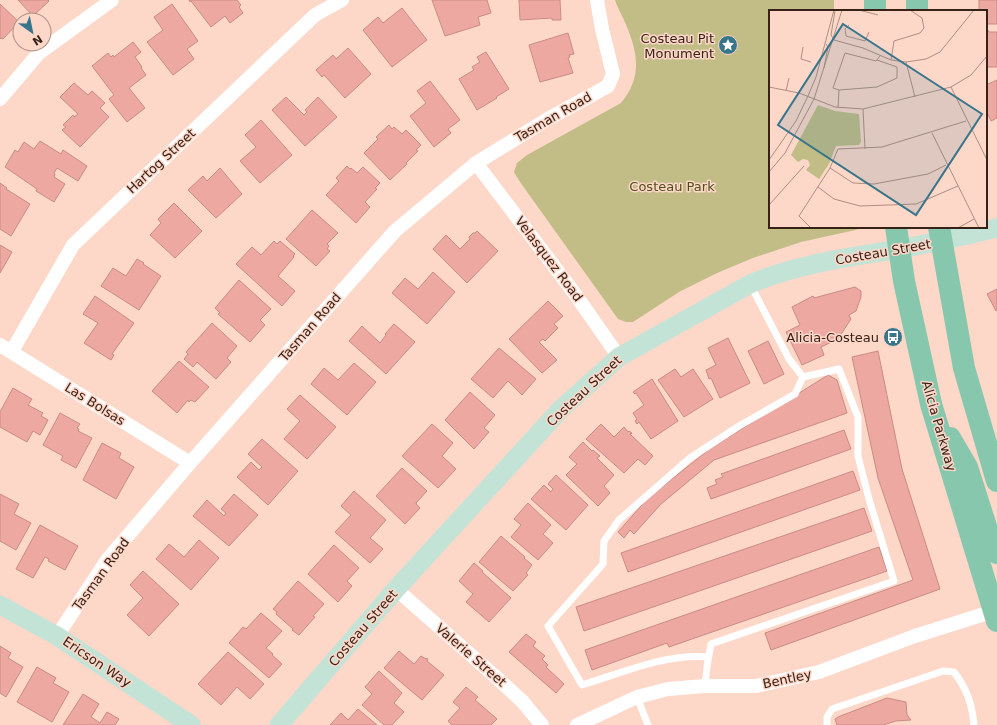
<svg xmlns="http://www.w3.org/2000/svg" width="997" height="725" font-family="'DejaVu Sans',sans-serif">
<rect width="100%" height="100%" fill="#fdd7c8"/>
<path fill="#c2bd87" d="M615,0H834V11H770V227H859V229L851,231L801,242L753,258L717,273L679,292L633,322H626L618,319L520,182L514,172L517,163L527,155L621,103C644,75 637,50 624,20C621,13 617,7 615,0Z"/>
<path fill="#eea8a2" stroke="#ca8b87" d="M18,0H48L49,1L33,16Z
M189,0H237L241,5L239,7L243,13L230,23L225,16L211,27L191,1L190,2Z
M432,0H487L491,13L478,17L480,25L445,36Z
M519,0H560L561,20H552V18L520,20Z
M979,0H997V24H986V11H979Z
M0,4L19,22L3,39L1,38L0,39Z
M172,4L198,41L187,49L194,59L173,75L147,42L163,30L154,17Z
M402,8L427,40L392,67L363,30L378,17L383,23Z
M986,30H988L989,32H997V67H986Z
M568,33L574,54L569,55L570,57L568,58L573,73L540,82L529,45Z
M133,42L141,52L135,57L142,67L141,68L146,75L129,88L145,108L127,122L109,99L114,95L92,66L108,53L111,57L113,55L114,57Z
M348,48L371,74L345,98L324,75L322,77L316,70L333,55L336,59Z
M486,52L509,89L496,97L497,98L477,110L459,79L474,70L472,67L480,62L477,57Z
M997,80V118L991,121L986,110V85Z
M430,81L460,120L448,129L451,133L434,147L410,116L426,103L417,91Z
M74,83L88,95L92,91L105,103L100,108L109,117L80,147L62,130L66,127L63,125L73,115L74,117L78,114L60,97Z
M286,97L304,115L307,112L305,110L318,97L337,117L305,146L272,110Z
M261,120L292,155L260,183L240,161L256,147L245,135Z
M389,125L392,129L394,127L402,134L406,130L421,145L416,150L418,151L406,163L407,164L390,180L364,153L378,139L376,137Z
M40,141L61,154L63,150L87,166L78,181L57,168L54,173L55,174L54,177L65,184L54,202L36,191L37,189L5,167L15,150L18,152L24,142L34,149Z
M347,166L350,169L351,168L357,173L363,167L380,183L375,188L377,189L365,202L370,207L356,223L326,195L339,181L336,178Z
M220,168L242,194L216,218L188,190L203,176L207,181Z
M0,183L7,188L6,189L30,204L11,236L0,229Z
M174,203L202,231L175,258L150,235L161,223L158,219Z
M312,210L338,233L327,244L329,246L327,249L330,251L316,266L286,239Z
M477,231L498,251L467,283L433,249L446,235L460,249L470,239L469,237L473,233H475Z
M274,241L277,244L280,241L295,254L293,256L294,257L278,276L295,291L282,306L236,264L252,247L261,255Z
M0,245L12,252L0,273Z
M137,259L144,263L143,264L161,276L139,310L101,286L113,268L126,276Z
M433,272L455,292L427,324L392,293L405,278L418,289Z
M239,280L271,309L260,320L265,325L250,342L218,314L220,313L215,308Z
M855,287L861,291V297L856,311L849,315L851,319L838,339L821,347L824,355L802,365L786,332L800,325L792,307L813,296L814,298Z
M997,289V310L996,311L987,294Z
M95,296L134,323L112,354L114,355L111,360L84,343L98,323L83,314Z
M548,301L563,316L554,324L558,328L545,341L543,339L539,342L557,360L542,373L509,339Z
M212,323L237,346L227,358L231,362L216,379L197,362L193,367L184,359L188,354L186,352Z
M394,324L415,342L386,374L349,341L362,326L380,343L386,335L385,334Z
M728,338L750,383L720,398L711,378L709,379L706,370L716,365L708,348Z
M768,341L784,374L764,384L748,351Z
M499,348L536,379L522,395L508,381L493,398L471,379Z
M878,351L902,469L940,589L771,650L765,633L913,580L878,478L852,357Z
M179,361L209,387L195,402L191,400L189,402L188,400L177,413L152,391Z
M354,363L376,382L347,415L311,384L324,368L338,380Z
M675,369L681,377L693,369L713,399L684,417L658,380Z
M828,375L837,380L847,413L714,460L661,504L634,534L630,530L624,538L618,532L648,498L711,448Z
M652,379L678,421L651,439L639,422L637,424L635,421L637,419L633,413L644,405L636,393L635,394L633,392Z
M13,388L32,399L28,405L43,413L41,416L48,420L40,435L33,431L27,442L0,427V412Z
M470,392L495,415L484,428L489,432L474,449L445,420Z
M300,395L336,427L307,459L284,439L300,421L287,409Z
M60,413L80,424L77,428L79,429L78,431L92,438L76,468L61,460L63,456L43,445Z
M432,424L453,443L442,456L456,469L438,488L402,456Z
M601,424L614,437L624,427L628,432L629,431L632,433L630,434L653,456L645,465L638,459L624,473L586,439Z
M844,430L851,449L711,499L707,488L717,484L715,480L723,477L721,474Z
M262,439L298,471L268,505L237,477L251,462L259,470L262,467L248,454Z
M583,442L592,451L593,450L600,456L597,458L614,475L604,486L610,493L598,506L566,475L577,464L569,457Z
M102,443L121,453L119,458L134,467L116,499L83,480Z
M402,468L427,491L416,503L417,505L420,508L405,524L376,496Z
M853,471L860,490L628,572L621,553Z
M556,475L588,505L566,530L531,499L544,485L551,492L553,489L548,484Z
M354,491L386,520L370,538L383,549L370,563L335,532L351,515L341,506Z
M0,494L19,504L14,514L31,523L16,550L0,541Z
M234,494L258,515L229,546L193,516L207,500L224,516L226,513L221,509Z
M528,503L551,525L543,534L553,543L538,560L511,537L521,525L514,519Z
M864,508L872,531L584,631L576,607Z
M40,525L78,546L65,570L48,561L49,559L45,557L33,578L16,569Z
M501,536L525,557L524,558L532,565L526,573L528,575L513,591L479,562Z
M199,540L219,558L191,590L156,559L169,544L184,557Z
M334,545L359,568L347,581L352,586L338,602L308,574Z
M879,547L887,571L669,647L667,643L592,670L585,650Z
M474,563L483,571L482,572L511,598L489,622L466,602L473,594L459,581Z
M143,571L179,604L149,636L127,615L143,598L130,585Z
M298,581L324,604L313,616L315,617L299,635L292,630L293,629L276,614L277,612L273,609Z
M261,613L282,631L266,648L273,654L272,655L282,664L269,678L229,643L243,627L246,629Z
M526,634L536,642L533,646L545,656L542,659L548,665L546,667L564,684L556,693L509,652Z
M0,646L11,653L8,658L23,667L6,697L0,693Z
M399,651L414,664L421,656L426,659L427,658L428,660L427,661L444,675L422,700L384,668Z
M228,652L264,684L250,699L237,687L221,705L198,684Z
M37,667L56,678L53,683L69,692L52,722L17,702Z
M379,671L402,693L394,703L404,712L392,725H384L362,705L372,694L365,687Z
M466,687L478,697L475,700L497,719L491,725H452L448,721L460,708L453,702Z
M83,694L99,704L91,717L100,723L107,712L119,719L115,725H63Z
M887,698L906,702L907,715L911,720L896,721L883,725H837L835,719L838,717Z
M358,709L377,725H330L341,713L348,720Z"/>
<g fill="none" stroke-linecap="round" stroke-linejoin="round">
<path stroke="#fff" stroke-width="7" d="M750,284L789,359L803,377
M705,686C706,672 708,658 711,644L894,581L869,499L858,456V417L839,369L803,377L795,394L739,426L690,458L619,520L604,541L603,564L548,626L582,685C622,673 666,653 708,657
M637,697L648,725
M827,725V717L832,709L943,671L954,672C967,689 972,704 974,725"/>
<path stroke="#fff" stroke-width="14" d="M0,99L39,53L112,0
M476,163L575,294L619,357
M0,345L190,463
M12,351L73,245L315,15L342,0
M396,589L497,678L522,701L542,725
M57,636L107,560L190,463L395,231L476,163L548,119L608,86L613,74L602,29L597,0
M577,725L637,697L668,689L705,686H756L819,672L915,636L994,611"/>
<path stroke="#c3e3d6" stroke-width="19" d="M0,605L57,636L191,725
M279,725L396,589L561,409L619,357L750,284C797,264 849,257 899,249C932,243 964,236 997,228"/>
<path stroke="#86c7ae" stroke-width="22" d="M875,0V11
M917,0V11
M896,227L904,281L931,404L997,621
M939,227L964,368L997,481
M950,438L967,467L991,542L997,553"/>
</g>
<defs>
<symbol id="sight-disc" viewBox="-11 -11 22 22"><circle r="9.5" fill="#38758b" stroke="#fdd7c8"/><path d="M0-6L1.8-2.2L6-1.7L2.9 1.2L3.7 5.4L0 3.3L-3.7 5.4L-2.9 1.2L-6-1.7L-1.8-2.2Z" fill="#fff"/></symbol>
<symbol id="bus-disc" viewBox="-11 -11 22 22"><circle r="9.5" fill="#38758b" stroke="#fdd7c8"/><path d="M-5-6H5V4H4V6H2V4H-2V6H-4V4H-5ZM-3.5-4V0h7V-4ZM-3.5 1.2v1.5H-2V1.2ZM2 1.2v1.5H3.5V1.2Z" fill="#fff"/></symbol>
</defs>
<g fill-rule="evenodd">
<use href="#sight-disc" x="717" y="34" width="22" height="22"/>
<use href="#bus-disc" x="882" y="326" width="22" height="22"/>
</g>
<g text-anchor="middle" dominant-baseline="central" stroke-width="3" stroke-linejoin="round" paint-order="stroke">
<g font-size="13" fill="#382218" stroke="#fdd7c8" text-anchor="end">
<text x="714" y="38">Costeau Pit<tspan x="714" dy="15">Monument</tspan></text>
<text x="879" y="337">Alicia-Costeau</text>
</g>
<g font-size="13" fill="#382218" stroke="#fdd7c8">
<text transform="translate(553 117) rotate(-30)">Tasman Road</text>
<text transform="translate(161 161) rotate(-43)">Hartog Street</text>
<text transform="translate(883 252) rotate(-10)">Costeau Street</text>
<text transform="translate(549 259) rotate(53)">Velasquez Road</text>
<text transform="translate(310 327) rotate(-49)">Tasman Road</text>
<text transform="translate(584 391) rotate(-43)">Costeau Street</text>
<text transform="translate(95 404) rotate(32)">Las Bolsas</text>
<text transform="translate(939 426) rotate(74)">Alicia Parkway</text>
<text transform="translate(101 574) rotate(-54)">Tasman Road</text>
<text transform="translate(363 628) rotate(-49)">Costeau Street</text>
<text transform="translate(471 655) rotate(41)">Valerie Street</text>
<text transform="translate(97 662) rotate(34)">Ericson Way</text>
<text transform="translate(787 679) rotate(-12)">Bentley</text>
</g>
<g font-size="13" fill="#524d1c" stroke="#fdd7c8">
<text x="672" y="186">Costeau Park</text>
</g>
</g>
<g transform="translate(769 10)">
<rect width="218" height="218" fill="#fdd7c8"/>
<path d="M49,95L66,101L90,104L92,132L90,135L67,136L60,154L50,169L37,160L41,155L39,150L34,149L29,152L22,145Z" fill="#c2bd87"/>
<path fill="none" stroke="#ae8f82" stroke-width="1" d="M90,0L109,5M80,15L76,19L77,26L96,31L100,22M65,30L94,38L122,50L137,52L157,49L171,42L205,0M65,30L62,25L66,1M34,37L32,49L42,52M108,50L128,57V68L108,77L70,80L64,78L76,43L107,51L111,46M122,50L125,31L151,23L155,18L153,8L141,0M137,52L146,87M55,58L59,37L57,34M0,77L30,83L66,97L94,99L182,77L202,65L218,46M182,77L218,150M17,81L20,68M69,98L70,80M94,99L96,139M163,123L210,218M0,150L27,111L39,86L47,67L65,0M61,158L84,173L105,174L159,164L177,155M0,162L16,143L45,89L73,0M49,177L65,189L91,196L147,194L189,176M0,195L35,156M42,218L30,206L61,158L69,139L113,137L197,111M189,218L205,209"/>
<path fill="#38758b" fill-opacity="0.15" stroke="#38758b" stroke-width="2" d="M74,14L213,104L147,205L9,115Z"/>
<rect width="218" height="218" fill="none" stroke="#382218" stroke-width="2"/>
</g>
<g transform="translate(32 32) rotate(147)"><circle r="19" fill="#fdd7c8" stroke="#ae8f82"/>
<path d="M0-3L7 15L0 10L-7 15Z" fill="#38758b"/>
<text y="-6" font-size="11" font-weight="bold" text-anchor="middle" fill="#382218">N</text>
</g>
</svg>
